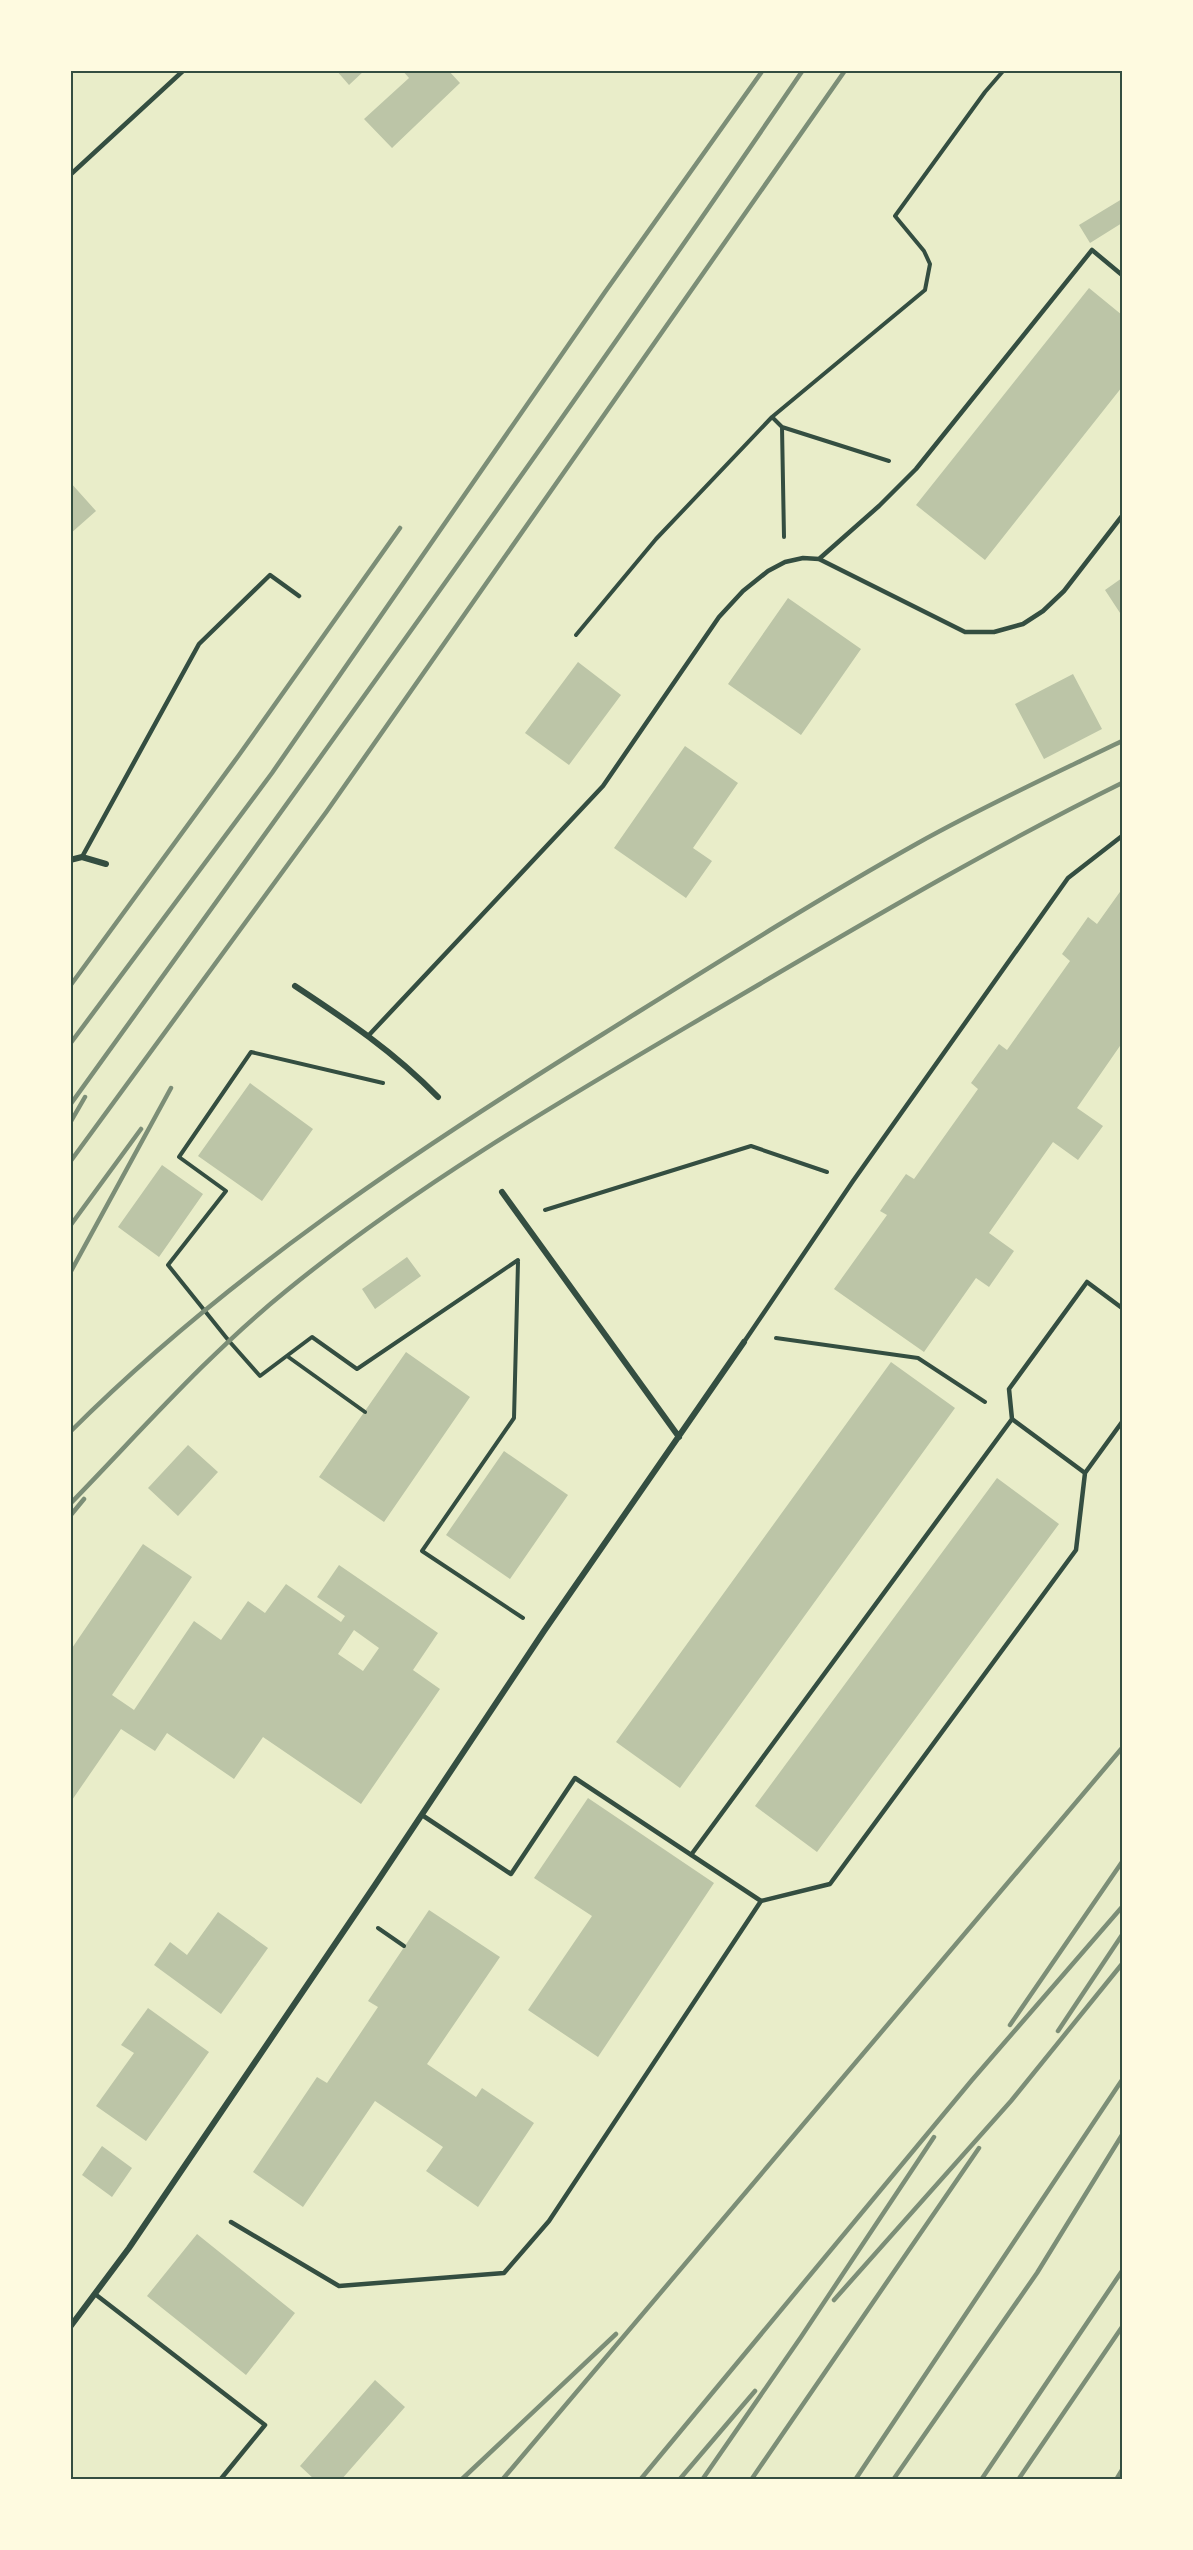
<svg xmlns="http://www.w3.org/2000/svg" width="1193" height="2550" font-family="Helvetica,sans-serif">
<rect width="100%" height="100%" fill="#e9edc9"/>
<path fill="#bcc5a7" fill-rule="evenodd" d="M336,70H365L349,85Z
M402,70H448L460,83L392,148L364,119L409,78Z
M1122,199V223L1090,243L1079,225Z
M1089,288L1122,315V387L985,560L916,505Z
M70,482L96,511L70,534Z
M1122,578V616L1105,590Z
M788,598L861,649L801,735L728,684Z
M578,662L621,695L569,765L525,733Z
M1073,674L1102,729L1044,759L1015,704Z
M685,746L738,783L693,848L712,861L686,898L614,848Z
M1122,889V1043L1077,1108L1103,1126L1078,1160L1053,1142L989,1233L1014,1251L989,1287L976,1278L924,1352L834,1289L887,1215L880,1211L906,1174L914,1179L978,1089L971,1083L999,1044L1007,1050L1070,961L1062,954L1088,917L1097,924Z
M250,1083L313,1129L262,1201L198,1156Z
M162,1165L203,1194L159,1257L118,1227Z
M407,1257L421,1276L375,1309L362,1289Z
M406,1352L470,1397L384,1522L319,1477Z
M891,1362L955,1408L680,1788L616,1742Z
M188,1445L218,1472L178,1516L148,1488Z
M504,1451L568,1495L510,1579L446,1535Z
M997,1478L1059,1524L817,1852L755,1806Z
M143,1544L192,1577L112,1695L134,1710L194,1621L221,1640L248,1601L265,1613L286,1584L341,1622L345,1616L317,1597L339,1565L438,1633L413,1670L440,1689L361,1804L263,1737L234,1779L167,1733L155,1751L121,1729L70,1803V1651ZM354,1630L379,1648L363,1671L338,1654Z
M588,1798L714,1883L598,2057L528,2010L592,1916L534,1878Z
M429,1910L500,1957L427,2064L476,2097L482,2088L534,2123L478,2207L426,2171L443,2147L375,2101L303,2207L253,2172L317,2077L327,2083L378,2007L368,2001Z
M218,1912L268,1948L221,2014L154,1965L170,1942L187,1955Z
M148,2008L209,2052L146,2141L96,2106L134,2053L121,2045Z
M102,2146L132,2168L112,2197L82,2175Z
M197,2234L295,2313L246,2375L147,2296Z
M375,2380L405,2407L341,2480H315L300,2466Z"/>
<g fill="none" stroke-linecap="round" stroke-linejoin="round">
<path stroke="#344e41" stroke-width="4" d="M772,417L782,427L784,537
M782,427L889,461
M576,635L656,539L772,417L925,290L930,264L924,251L895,216L985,92L1004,70
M383,1083L251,1052L179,1157L226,1191L168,1265L229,1341L260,1376L312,1337L357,1369L518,1260
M545,1210L751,1146L827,1172
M518,1262L514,1418L422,1551L523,1618
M776,1338L918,1358L985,1402
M287,1356L365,1412
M378,1928L404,1946"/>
<path stroke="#344e41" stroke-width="4.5" d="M70,175L184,70
M819,559L879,506L916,469L1092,250L1122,275
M82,857L199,644L270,575L299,596
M369,1035L603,786L719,617L743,591L768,571L785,562L803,558L819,559L965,632H994L1023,624L1043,611L1064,591L1122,516
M744,1342L853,1181L1068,878L1122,836
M1012,1419L1009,1389L1087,1282L1122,1308
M1085,1473L1122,1422
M691,1855L1012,1419L1085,1473L1076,1550L830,1884L761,1901
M231,2222L339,2286L504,2273L549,2221L761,1901L575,1778L511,1874L422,1815
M95,2294L265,2425L220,2480"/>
<path stroke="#344e41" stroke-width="6" d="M70,860L82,857L106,864
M295,986C348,1021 393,1051 438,1097
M502,1192L679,1437
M70,2327L129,2248L375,1885L544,1631L744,1342"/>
<path stroke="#7c8e77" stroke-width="4.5" d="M70,986L239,755L400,528
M70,1044L272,773L605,292L763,70
M70,1105C317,762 565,420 803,70
M70,1123L85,1097
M70,1162L327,811L844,72
M70,1226L141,1129
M70,1273L171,1088
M70,1432C227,1275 415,1151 603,1034C707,969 811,903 918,843C984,806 1054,774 1122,741
M70,1504C141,1431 207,1355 286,1291C417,1184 566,1098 712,1012C847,933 982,852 1122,783
M70,1516L84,1499
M1010,2025L1122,1862
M1058,2031L1122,1935
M834,2300L1011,2101L1122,1964
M461,2480L616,2334
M502,2480L1122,1748
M640,2480L972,2080L1122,1907
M679,2480L755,2391
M702,2480L801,2337L934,2137
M751,2480L979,2148
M855,2480L1122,2080
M893,2480L1037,2273L1122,2135
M981,2480L1122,2271
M1018,2480L1122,2327
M1116,2480L1122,2470"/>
</g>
<rect width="1193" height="2550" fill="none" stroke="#fefae0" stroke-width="144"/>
<rect x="72" y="72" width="1049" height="2406" fill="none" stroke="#344e41" stroke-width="2"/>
</svg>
